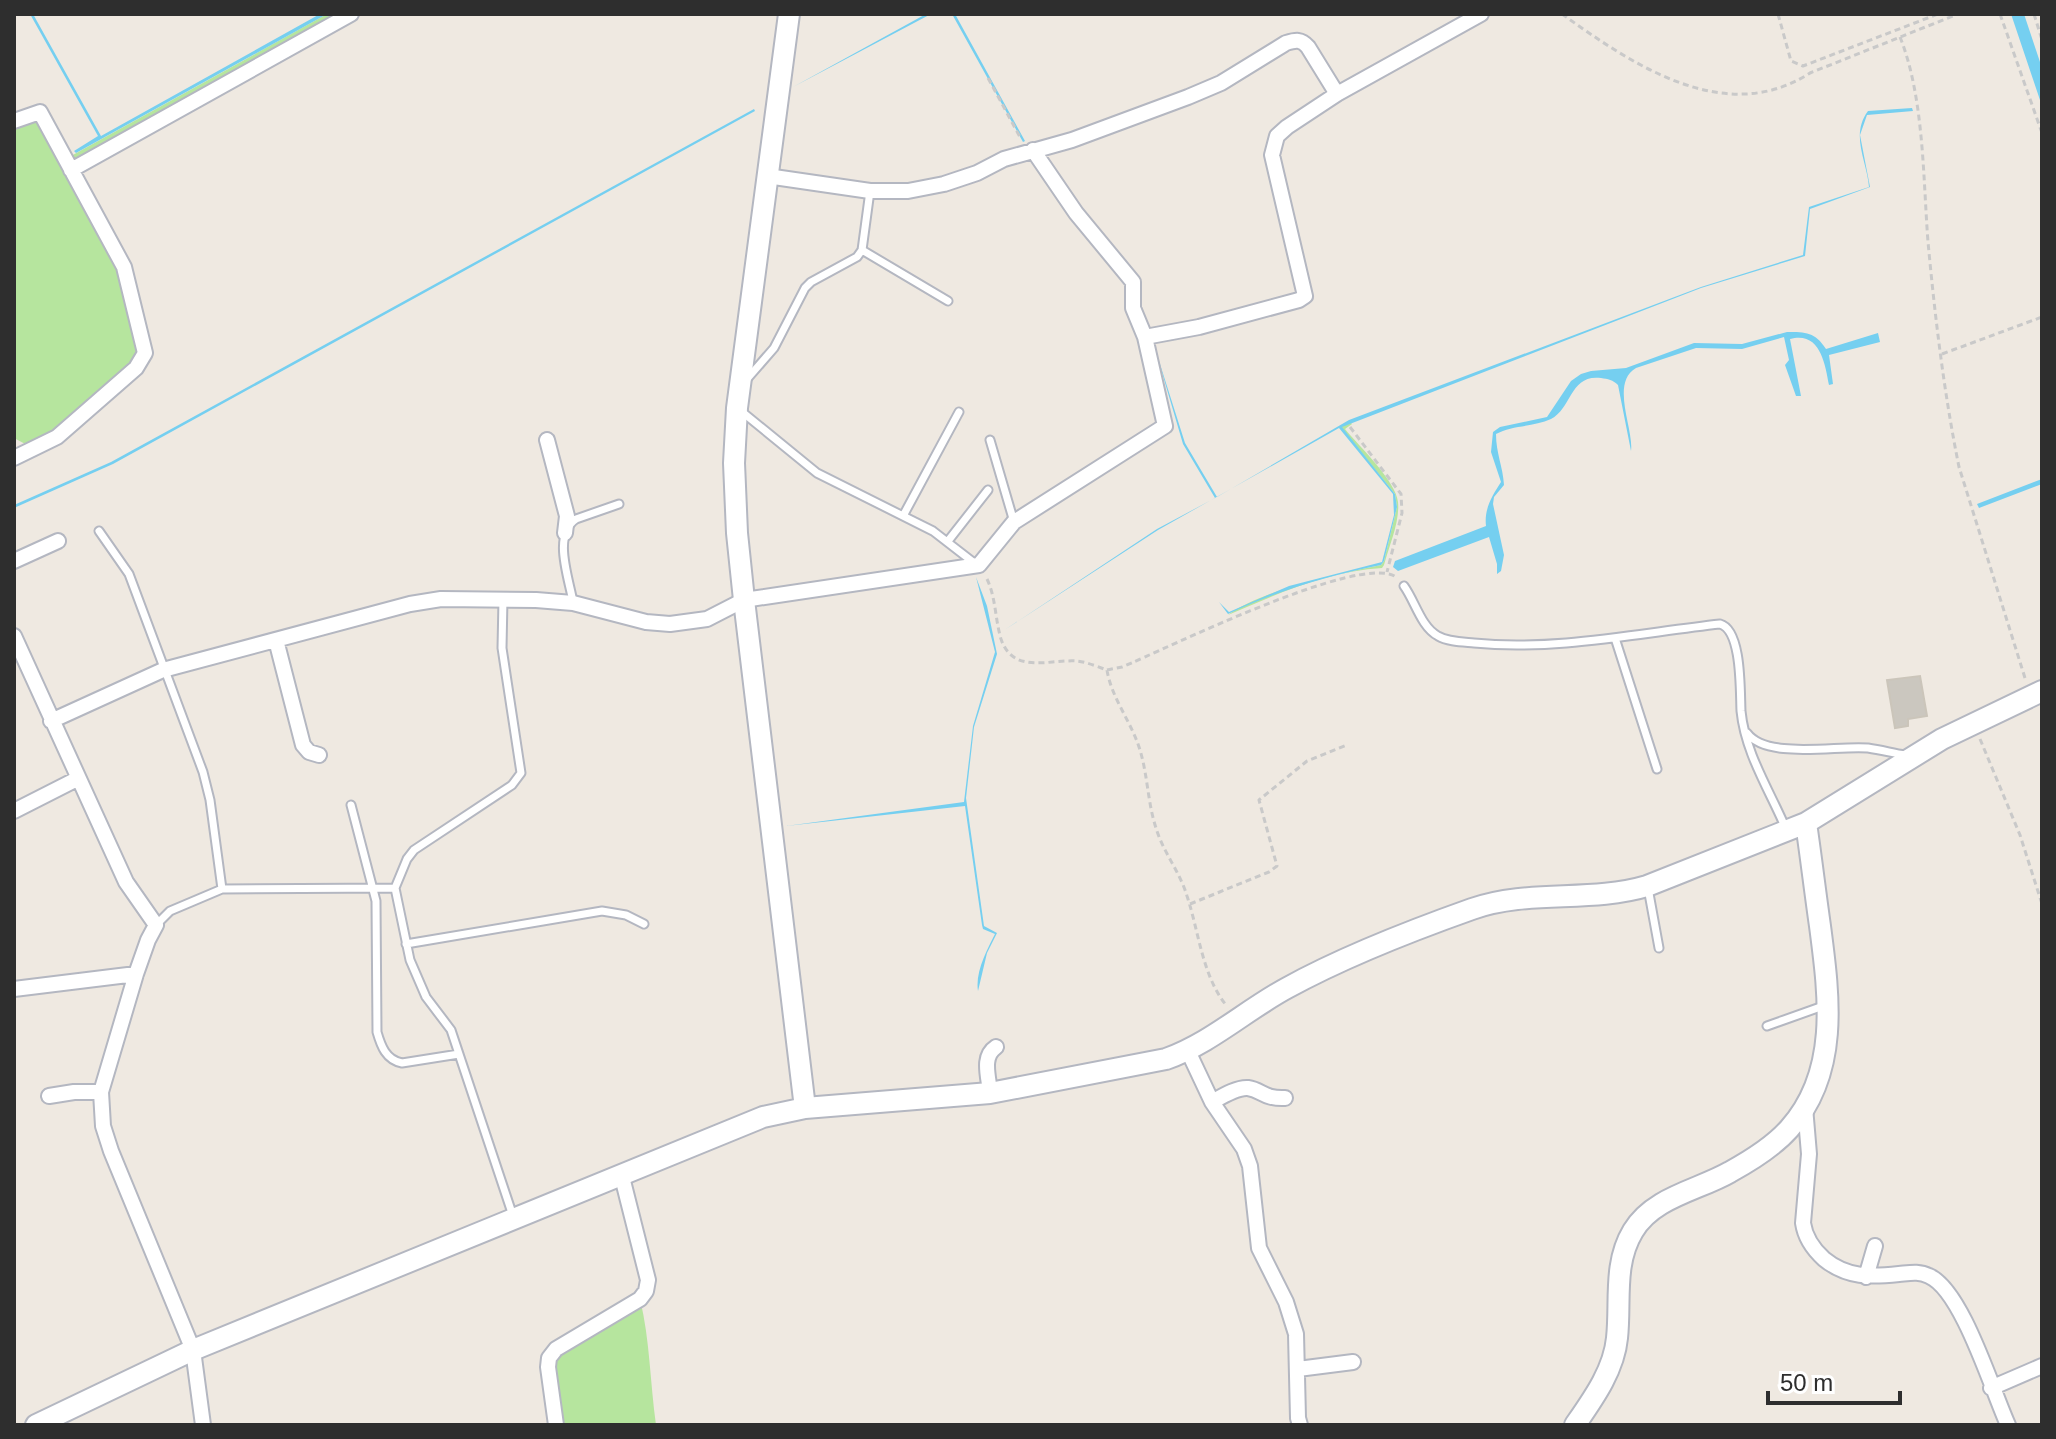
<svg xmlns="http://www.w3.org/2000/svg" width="2056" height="1439" font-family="Helvetica,sans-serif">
<rect width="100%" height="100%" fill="#efe9e1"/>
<path fill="#b6e59e" d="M327,14H341L73,160L71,156Z
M37,117L117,264L139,345L137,357L58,430L27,445L14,438V126Z
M1350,422L1352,424L1345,429C1359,446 1396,481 1398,502C1400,522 1389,546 1384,565L1382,568C1328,571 1277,594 1228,615C1261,590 1338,574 1381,565L1384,561L1397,507L1395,494L1341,427Z
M640,1299C650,1340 650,1383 656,1425H556L549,1358Z"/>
<path fill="#75cff0" d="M30,14H33L101,136L320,14H327L76,153L74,151L98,136Z
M926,14H931L793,87Z
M952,14H955L1025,141L1023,142Z
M2011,14H2024L2042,68V106Z
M1912,108L1913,111L1867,115L1860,135L1870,187L1810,209L1805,256L1701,288L1342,427L1395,494L1397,507L1384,561L1381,565C1327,576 1277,591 1228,614L1219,602L1229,612L1289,586L1382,562L1394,515L1393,494L1339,428L1158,530L1006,629L1157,529L1215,498L1183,444L1153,342L1185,443L1217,497L1349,420L1701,287L1803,255L1809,207L1869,187C1867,161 1850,135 1868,111Z
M754,109L755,111L113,464L14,508V505L111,462Z
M1787,332C1806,332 1815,332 1826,349L1878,333L1880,342L1829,355L1833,384L1829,385C1825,363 1820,331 1790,339L1801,396H1796L1785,365L1789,360L1784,337L1742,349L1696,348L1636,368C1610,383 1634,429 1631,451L1618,385C1613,380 1608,379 1601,378C1570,374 1572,408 1551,419C1534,427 1512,425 1496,434C1496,453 1503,467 1504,485L1494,497L1493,504L1504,555L1501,571L1497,574V564L1489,537L1398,571L1393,567L1395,561L1486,526C1484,509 1492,496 1501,482L1491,452L1493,432L1500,427L1547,417L1571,381L1581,374L1591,371L1626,368L1694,343L1742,344Z
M2042,479V484L1979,508L1977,504Z
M976,577L987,606L997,654L974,727L966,798L984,926L997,933L987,953L978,991C975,972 987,950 995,934L983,929L982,925L965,806L786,826L964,802L973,726L995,652Z"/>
<path fill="#cbc7bf" stroke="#cbc5ba" stroke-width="2" d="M1920,676L1927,716L1908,719V726L1895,728L1887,680Z"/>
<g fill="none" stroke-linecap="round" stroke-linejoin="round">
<defs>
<path id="lane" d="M862,250L948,301
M747,379L774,348L805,288L811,282L857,257L862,250L870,191
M741,411L817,473L933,531L973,562
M990,440L1014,522
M903,516L959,412
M99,531L129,574L203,772L210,800L222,889
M948,541L988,490
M1404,586C1415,601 1421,627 1438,636C1448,642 1463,642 1474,643C1556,651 1639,633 1720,624C1742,630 1740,690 1741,711C1745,753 1770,791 1786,829
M503,599L502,648L521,773L512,785L414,850L407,859L395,888L410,960L426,997L451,1030L513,1216
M573,602C569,578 552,535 576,519L619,504
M1615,638L1657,769
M1747,733C1767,760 1838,745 1868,748C1881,750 1893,753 1905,755
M351,805L376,901L377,1032C381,1046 386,1060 402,1063L459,1054
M1648,888L1659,948
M156,925L170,911L222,889L395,888
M406,944L602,911L626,915L644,924
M1767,1026L1826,1005"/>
<path id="street" d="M14,121L40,112L124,267L145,353L136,368L57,437L14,458
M71,170L351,14
M767,176L870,191H908L944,184L977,173L1004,159L1072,140L1188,97L1221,83L1286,43C1296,40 1301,39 1308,47L1337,94
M1145,337L1199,327L1299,300L1305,296L1272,155L1277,136L1287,127L1337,94L1481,14
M547,440L567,516L565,533
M14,561L58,541
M14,636L126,882L156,925L148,940L136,974L101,1092L103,1126L111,1151L193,1350L203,1425
M276,640L303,745L309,752L319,755
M51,721L163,670L410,604L441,599L536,600L573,603L646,622L670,624L707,619L744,600L979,565L1014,522L1165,426L1145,337L1133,308V282L1076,213L1033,150
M14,811L77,779
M14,989L136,974
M1188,1051L1212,1102L1244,1149L1250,1166L1259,1248L1286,1302L1296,1334L1298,1418L1300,1425
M990,1093C989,1077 981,1057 996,1047
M49,1096L74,1092H101
M1212,1102C1221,1097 1237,1087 1248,1088C1262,1090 1264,1099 1285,1098
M1805,1107L1809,1154L1803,1223C1805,1237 1813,1249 1824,1259C1847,1278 1871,1277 1899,1274C1910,1273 1919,1271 1929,1276C1962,1290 1992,1390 2008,1425
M1866,1277L1875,1246
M1298,1369L1353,1362
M1991,1388L2042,1366
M556,1425L548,1367L549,1358L556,1349L640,1299L646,1291L648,1280L621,1173"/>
<path id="secondary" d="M789,14L737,408L734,463L737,533L744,600L805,1108
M36,1425L193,1350L763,1117L805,1108L990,1093L1166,1059C1211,1043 1246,1010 1287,988C1345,956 1410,931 1472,909C1528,889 1590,903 1647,886L1806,823L1942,739L2042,691
M1575,1425C1593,1399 1614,1370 1617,1338C1621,1302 1613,1264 1633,1231C1653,1197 1699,1190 1730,1172C1750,1161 1774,1146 1789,1129C1840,1072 1829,995 1820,926C1815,891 1811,857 1806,823"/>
</defs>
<use href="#lane" stroke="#b4b7c1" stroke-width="11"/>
<use href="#street" stroke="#b4b7c1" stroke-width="18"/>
<use href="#secondary" stroke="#b4b7c1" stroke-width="24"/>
<path stroke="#c9c9c9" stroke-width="3" stroke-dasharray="6 4" stroke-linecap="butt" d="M1562,14C1632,64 1725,128 1810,73L1958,14
M1778,14L1791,61L1803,66L1938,14
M2000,14L2042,133
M2034,14L2042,40
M1900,37C1924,97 1923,177 1928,242C1935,317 1944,393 1959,467L2025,678
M988,78L1020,137
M1942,354L2042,317
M1350,427L1401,494L1402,513L1387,572
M987,579C996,598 995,619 1001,639C1013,675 1050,659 1077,661C1087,662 1098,667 1107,670C1111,696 1129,719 1138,744C1148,772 1147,801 1156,828C1163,852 1180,872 1187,896C1199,932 1202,975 1226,1005
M1107,670L1122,667C1166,649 1361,552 1396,577
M1980,739L2020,835L2042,904
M1190,904L1269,872L1277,866L1259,800L1307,761L1347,745"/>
<use href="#lane" stroke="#fff" stroke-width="7"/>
<use href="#street" stroke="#fff" stroke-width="14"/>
<use href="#secondary" stroke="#fff" stroke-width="20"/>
</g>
<rect width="2056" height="1439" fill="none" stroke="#2e2e2e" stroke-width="32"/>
<path d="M1768 1391v12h132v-12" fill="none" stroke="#2e2e2e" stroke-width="4"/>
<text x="1780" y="1391" font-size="24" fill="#2e2e2e" stroke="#ffffff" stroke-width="6" paint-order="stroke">50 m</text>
</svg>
